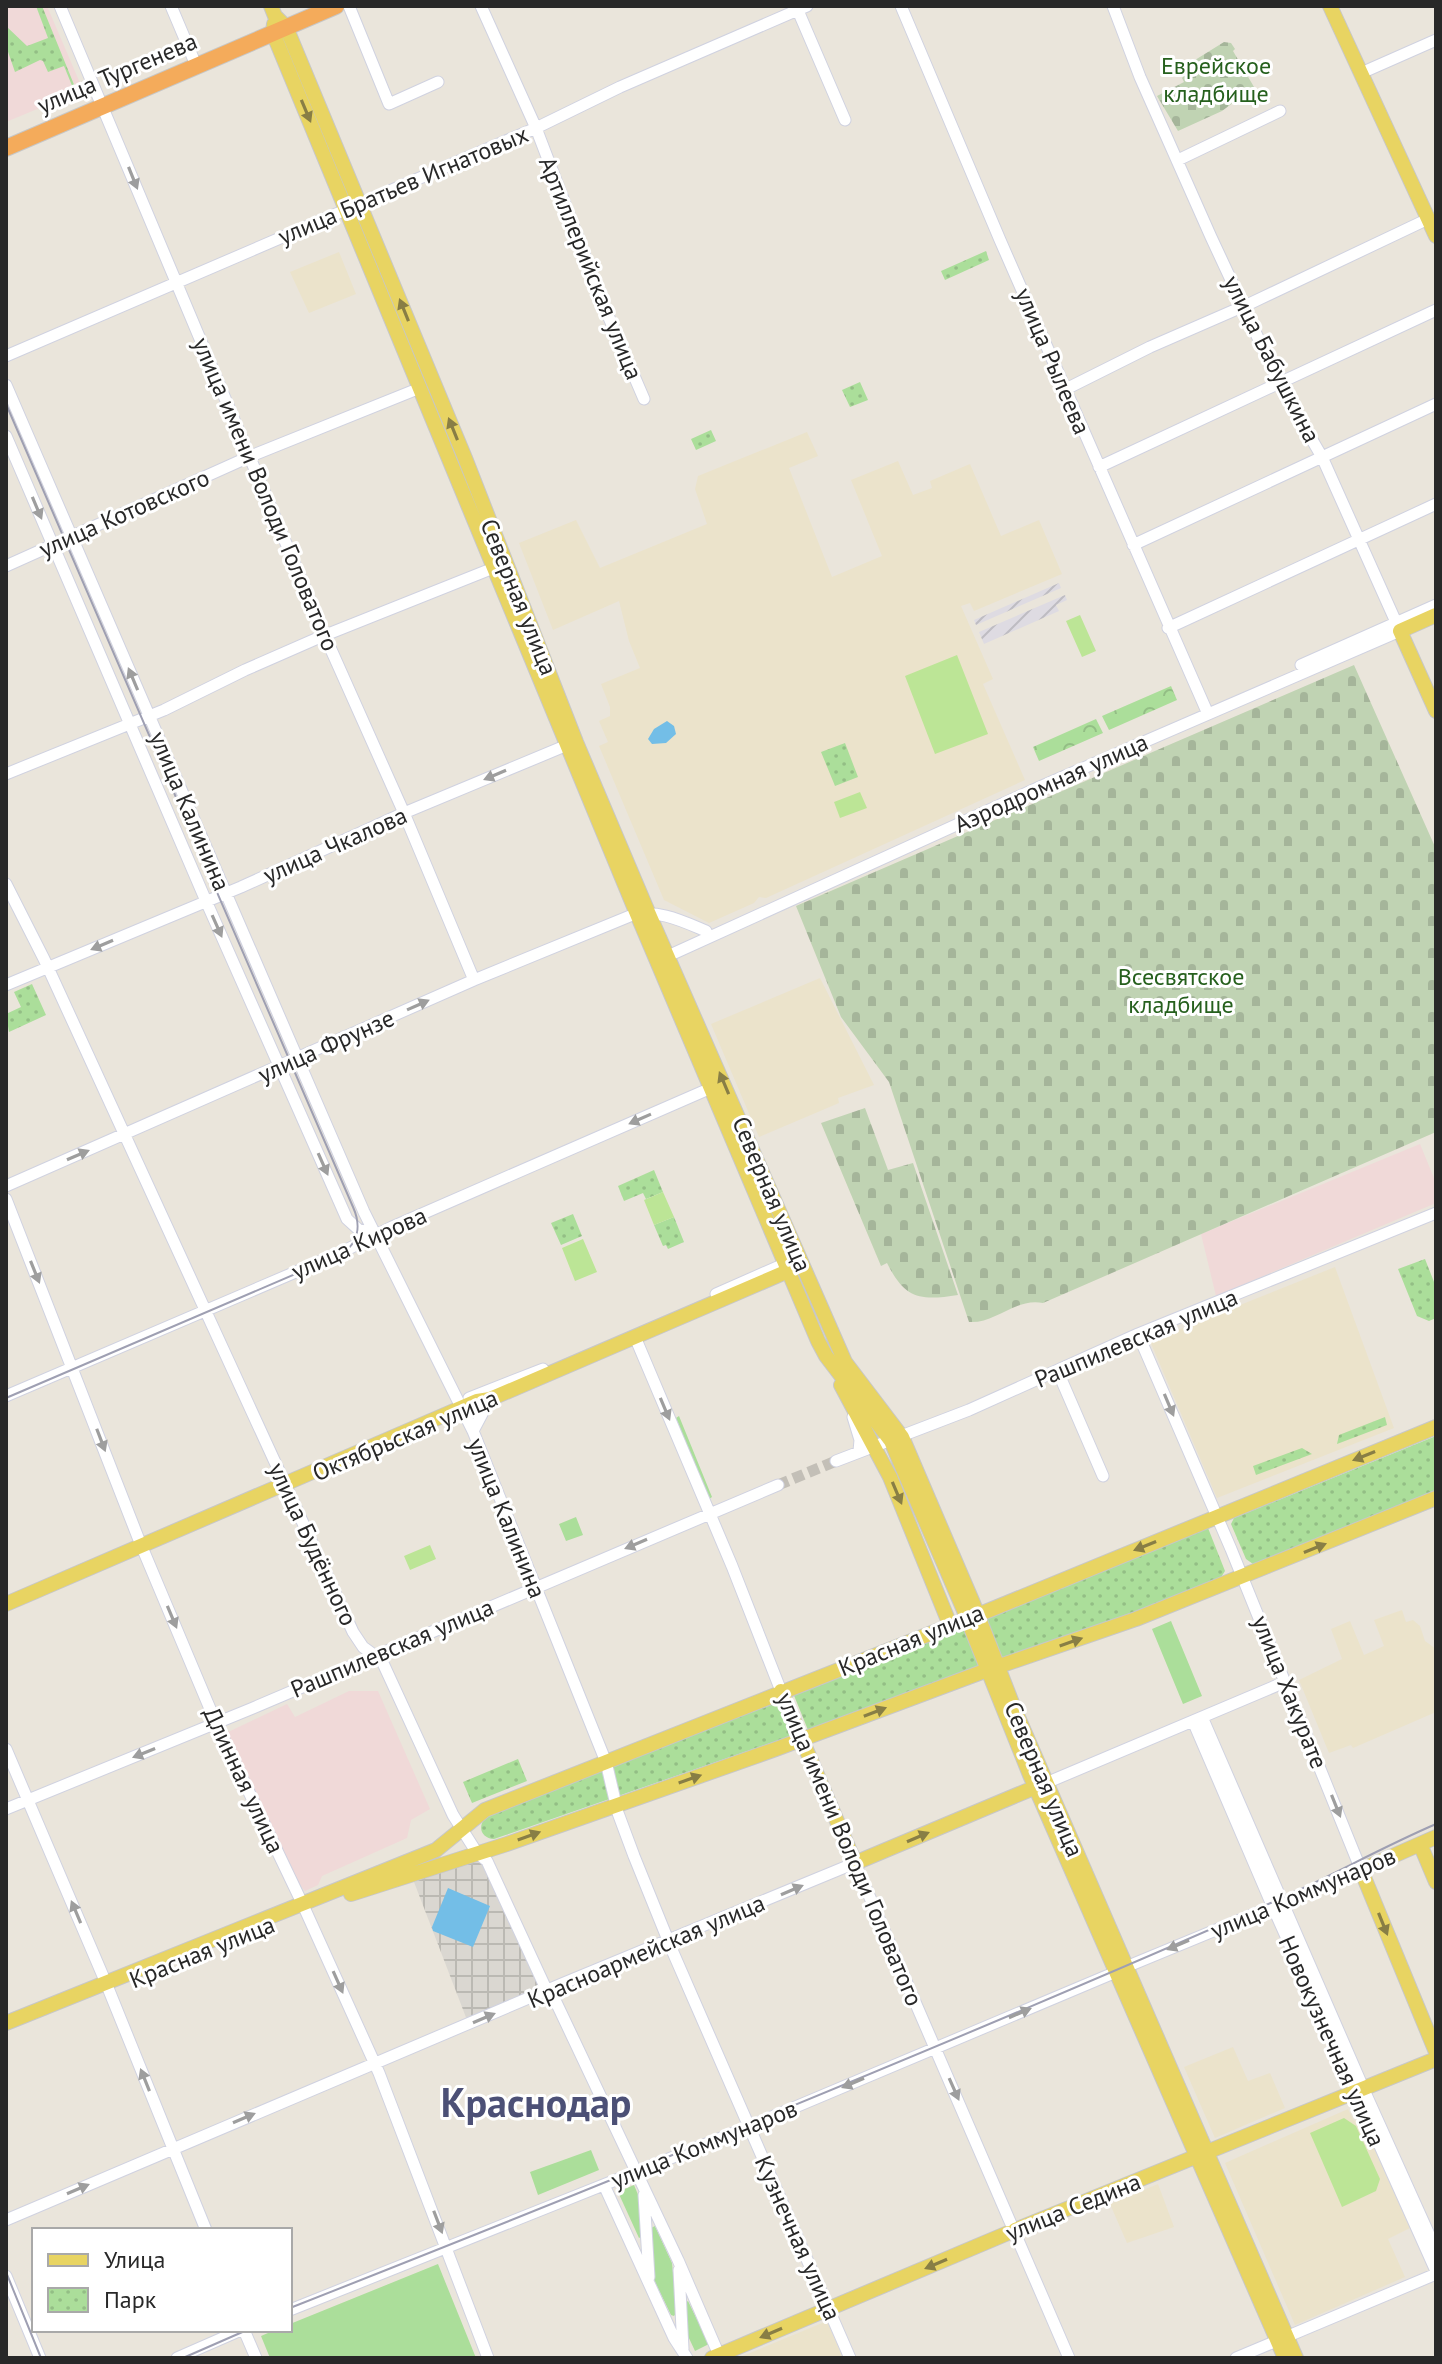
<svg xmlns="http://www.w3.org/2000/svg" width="1442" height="2364" font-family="'PT Sans',sans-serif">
<defs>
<pattern id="industrial-furrows" width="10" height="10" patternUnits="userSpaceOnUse" patternTransform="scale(2)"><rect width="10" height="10" fill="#dedbe2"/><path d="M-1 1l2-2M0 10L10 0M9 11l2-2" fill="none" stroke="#bebcc2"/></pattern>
<pattern id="forest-crowns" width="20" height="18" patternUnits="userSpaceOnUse" patternTransform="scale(2)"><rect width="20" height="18" fill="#abde9a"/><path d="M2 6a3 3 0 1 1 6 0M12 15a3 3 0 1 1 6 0" fill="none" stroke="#93be85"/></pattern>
<pattern id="cemetery-stones" width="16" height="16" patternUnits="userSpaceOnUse" patternTransform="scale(2)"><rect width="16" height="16" fill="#c0d3b3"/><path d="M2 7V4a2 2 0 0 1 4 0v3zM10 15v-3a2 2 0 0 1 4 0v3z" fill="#a5b59a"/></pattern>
<pattern id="park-dots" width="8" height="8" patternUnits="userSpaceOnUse" patternTransform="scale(2)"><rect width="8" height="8" fill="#abde9a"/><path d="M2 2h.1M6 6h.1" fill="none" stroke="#93be85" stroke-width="1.8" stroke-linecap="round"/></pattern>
<pattern id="plaza-grid" width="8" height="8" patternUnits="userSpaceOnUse" patternTransform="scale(2)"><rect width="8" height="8" fill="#dad7d1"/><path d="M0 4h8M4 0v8" fill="none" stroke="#bbb9b3"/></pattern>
</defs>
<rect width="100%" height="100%" fill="#eae5db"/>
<path fill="url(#industrial-furrows)" d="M1059,583L1061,588L976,625L974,620Z
M1065,595L1067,600L1056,605L1059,611L984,644L979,632Z"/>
<path fill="#ebe3cb" d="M339,252L356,294L309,313L290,272Z
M807,432L818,456L789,468L832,577L882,556L851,480L898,461L913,495L932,488L930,481L970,464L1001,536L1039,520L1062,574L974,611L970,603L961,606L993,679L983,684L1025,780L766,898L759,897L754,903L709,923L664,900L599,746L608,742L599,721L610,716V707L601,684L640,668L629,641L619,601L553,630L519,543L576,520L600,568L707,524L695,489L698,476Z
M820,978L874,1085L838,1098L839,1103L759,1137L711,1024Z
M1335,1267L1394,1428L1217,1498L1150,1341Z
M1402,1610L1406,1622L1413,1620L1420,1626L1425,1641L1436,1649V1712L1353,1748L1351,1745L1329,1753L1299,1680L1342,1659L1331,1629L1350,1621L1364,1655L1384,1646L1374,1620Z
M1233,2047L1248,2081L1270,2073L1285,2108L1215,2138L1184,2067Z
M1348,2109L1354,2121L1362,2118L1410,2228L1388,2239L1405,2277L1295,2325L1225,2163Z
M1158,2184L1174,2227L1127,2243L1110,2204Z
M827,2321L843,2358H738Z"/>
<path fill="#f0d9d8" d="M6,6H47L83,90L6,122Z
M1420,1144L1436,1183V1203L1216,1296L1201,1234Z
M349,1691H378L430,1809L411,1820L407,1838L322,1876L318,1885L305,1891L297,1882L226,1733L287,1704L295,1717Z"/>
<path fill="#abde9a" d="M679,1416L712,1497L709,1499L676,1418Z
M576,1517L583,1535L566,1541L559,1524Z
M1171,1621L1202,1696L1183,1704L1152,1629Z
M591,2150L599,2170L538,2195L530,2172Z
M634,2185L639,2197L641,2237L639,2238L618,2192Z
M655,2226L672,2263L677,2312L674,2316L671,2315L654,2280L651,2228Z
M438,2264L476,2358H270L261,2336L275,2330H290V2324Z
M688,2301L709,2344L695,2351L688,2336L685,2303Z"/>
<path fill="url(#forest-crowns)" d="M1171,686L1177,700L1109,730L1102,716Z
M1096,719L1103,733L1039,761L1033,747Z"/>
<path fill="url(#cemetery-stones)" d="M1224,42L1231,43L1235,49L1233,51L1254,87L1222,111L1178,131L1157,96L1184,82L1182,78L1190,70L1187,65Z
M1354,665L1436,849V1132L1043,1303C1017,1297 995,1324 969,1322L889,1082L841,1017L796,906Z
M865,1108L888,1170L913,1163L958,1295C920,1301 905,1299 887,1263L881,1266L821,1123Z"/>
<path fill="url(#park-dots)" d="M36,6H42L75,87L73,88L64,66L48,72L43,61L40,60L15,72L6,46V26L27,46L48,38Z
M986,251L989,260L945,280L941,271Z
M860,382L868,400L850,407L842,390Z
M711,430L716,441L696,450L691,439Z
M845,743L858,777L835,786L821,752Z
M32,984L46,1015L9,1032L6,1014L21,1007L14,992Z
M654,1170L663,1192L646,1199L643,1193L624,1201L618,1186Z
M573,1214L582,1236L561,1245L551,1223Z
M674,1217L684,1242L668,1249L666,1245L663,1246L654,1225Z
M1425,1259L1436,1287V1318L1429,1321L1417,1316L1398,1269Z
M1385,1417L1387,1425L1337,1444L1339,1435Z
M1436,1436V1490L1253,1564L1246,1559L1231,1524L1234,1518Z
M1302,1448L1312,1454L1256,1475L1253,1466Z
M1208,1528L1225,1571L1218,1582L1002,1659L985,1617Z
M964,1627L980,1666L808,1730L793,1693Z
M776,1701L791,1736L494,1839C482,1838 477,1828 485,1818Z
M518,1759L527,1781L472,1803L463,1782Z"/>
<path fill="#bce596" d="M1080,615L1096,651L1082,657L1066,621Z
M957,655L988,734L935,754L905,676Z
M860,792L867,808L840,818L834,802Z
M663,1192L674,1217L654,1225L644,1200Z
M583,1239L597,1272L575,1281L562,1248Z
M430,1545L436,1559L410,1570L404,1556Z
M1344,2118L1356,2126L1380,2179L1376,2191L1342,2207L1310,2133Z"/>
<path fill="url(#plaza-grid)" d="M476,1859L482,1860L541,1988L467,2020L414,1882Z"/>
<path fill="#73bee7" d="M667,721L674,726L676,734L666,743L652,744L648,739L654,729Z
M448,1888L490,1906L473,1947L433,1931L432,1927Z"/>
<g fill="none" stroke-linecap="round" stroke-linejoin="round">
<path stroke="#c3bfb7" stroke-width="11" stroke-dasharray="11 5.5" stroke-linecap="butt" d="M778,1485L836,1461"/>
<defs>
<path id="minor" d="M60,6L325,636L404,813L474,980
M171,6L193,58
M349,6L389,104L438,82
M481,6L536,128L604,306L644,399
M796,6L845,120
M901,6L1000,240L1208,714
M1368,70L1436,40
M1178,160L1280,111
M6,356L536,128L620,87L807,6
M6,385L364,1212L473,1431L606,1762L618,1813L634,1856L672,1950L850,2358
M1066,389L1150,347L1251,303L1428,219
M6,436L206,901L347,1219L358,1229L376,1235
M1099,467L1436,310
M1133,545L1436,404
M6,566L251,456L420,388
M1168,628L1436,504
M1301,665L1436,605
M6,774L164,710L245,670L318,638L501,565
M6,884L44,959L353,1632L363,1647L382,1661L453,1815L477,1853L487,1861L547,1991L555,2000L678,2260L719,2355
M668,956L1042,786L1400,631L1322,457L1279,383L1211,237L1140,77L1113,6
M6,985L241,887L404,813L572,743
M6,1186L474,980L630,916C658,909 680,920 706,931
M6,1199L139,1540L216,1723L303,1905L379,2073L488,2358
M716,1294L800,1257
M635,1337L732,1566L781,1691
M1058,1372L1103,1476
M6,1396L340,1253L392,1227L711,1088
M469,1398L543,1369
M853,1417L860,1440L859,1451
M473,1431L490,1399
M836,1461L969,1410L1138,1334L1436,1213
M1202,1717L1368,2099L1436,2250
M1193,1721L1272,1905L1436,2271
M6,1749L106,1983L206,2230
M1046,1783L1285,1682
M6,1809L253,1708L778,1485
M1126,1967L1361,1870L1231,1549L1138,1334
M604,2185L674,2338L687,2358
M644,2195L649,2277
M6,2220L564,1983L855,1863L1069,2358
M679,2270L683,2349
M6,2276L40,2358
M290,2310L736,2132L1116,1972
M244,2330L256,2358
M177,2358L241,2330
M1236,2358L1436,2274"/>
<path id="major" d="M271,6L275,16L286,27L465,458L576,742L648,912L845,1362L902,1437L973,1603L1014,1708L1296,2358
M1330,6L1436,236
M274,24L273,33L637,914L818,1341L826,1356L891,1441L963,1608L1030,1775L1285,2358
M1436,615L1400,631L1436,711
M841,1385L890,1477L950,1625
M6,1604L477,1401L490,1399L795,1268
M781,1691L855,1863L1043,1784
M1436,1837L1361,1870L1436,2052
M1420,1844L1436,1882
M351,1894L507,1844L776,1749L982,1672L1136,1619L1436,1498
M6,2023L436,1850L485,1810L990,1610L1436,1427
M1015,2230L1436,2059
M712,2358L1008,2233"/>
<path id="highway" d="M6,148L336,6"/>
</defs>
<use href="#minor" stroke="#d0d2e0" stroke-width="13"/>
<use href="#major" stroke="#c7c7c7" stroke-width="16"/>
<use href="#highway" stroke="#c7c7c7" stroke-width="18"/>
<use href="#minor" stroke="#fff" stroke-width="11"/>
<use href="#major" stroke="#e8d462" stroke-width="14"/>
<use href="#highway" stroke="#f4ab5b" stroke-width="16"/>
<path stroke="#9e9fb2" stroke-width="2" d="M6,404L353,1207C361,1225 359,1242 342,1254L6,1398
M6,2272L41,2358
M290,2308C620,2178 948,2045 1273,1902C1328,1878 1380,1848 1436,1824
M183,2358L247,2330"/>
</g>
<defs><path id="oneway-solid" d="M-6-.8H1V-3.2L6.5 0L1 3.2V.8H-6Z" transform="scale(2)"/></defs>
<g fill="#887e45">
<use href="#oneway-solid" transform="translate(306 111) rotate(67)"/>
<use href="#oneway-solid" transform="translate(404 310) rotate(-112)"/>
<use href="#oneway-solid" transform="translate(453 429) rotate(-112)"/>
<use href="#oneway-solid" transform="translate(724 1083) rotate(-113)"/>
<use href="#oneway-solid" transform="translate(1364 1456) rotate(158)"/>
<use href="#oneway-solid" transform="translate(897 1493) rotate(67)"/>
<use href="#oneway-solid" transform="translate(1145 1546) rotate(158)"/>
<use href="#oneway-solid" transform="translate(1315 1548) rotate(-22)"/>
<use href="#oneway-solid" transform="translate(1071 1642) rotate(-19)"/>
<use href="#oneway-solid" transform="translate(875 1712) rotate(-21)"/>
<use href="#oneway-solid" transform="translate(690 1779) rotate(-19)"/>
<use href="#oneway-solid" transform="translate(529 1836) rotate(-20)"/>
<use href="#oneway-solid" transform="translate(918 1837) rotate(-23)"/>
<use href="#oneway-solid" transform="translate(1383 1924) rotate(68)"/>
<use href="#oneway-solid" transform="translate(936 2264) rotate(157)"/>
<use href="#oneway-solid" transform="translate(771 2333) rotate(157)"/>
</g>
<g fill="#9e9e9e">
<use href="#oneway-solid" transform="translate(133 178) rotate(68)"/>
<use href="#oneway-solid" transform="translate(37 508) rotate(67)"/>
<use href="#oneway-solid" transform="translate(133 679) rotate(-113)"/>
<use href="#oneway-solid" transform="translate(495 775) rotate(157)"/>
<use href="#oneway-solid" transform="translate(217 926) rotate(66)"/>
<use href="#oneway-solid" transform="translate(102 945) rotate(157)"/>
<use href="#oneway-solid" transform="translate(418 1005) rotate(-24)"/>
<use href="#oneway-solid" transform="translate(640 1119) rotate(156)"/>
<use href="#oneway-solid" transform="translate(78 1155) rotate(-23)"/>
<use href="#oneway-solid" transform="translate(323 1164) rotate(66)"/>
<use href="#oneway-solid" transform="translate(35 1272) rotate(68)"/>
<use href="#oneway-solid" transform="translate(1169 1405) rotate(67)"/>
<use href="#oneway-solid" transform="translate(665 1409) rotate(67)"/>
<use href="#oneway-solid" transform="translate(101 1440) rotate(69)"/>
<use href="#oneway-solid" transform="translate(636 1544) rotate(157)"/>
<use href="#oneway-solid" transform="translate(172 1617) rotate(67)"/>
<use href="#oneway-solid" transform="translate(144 1753) rotate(158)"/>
<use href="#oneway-solid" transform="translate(1336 1806) rotate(68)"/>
<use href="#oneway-solid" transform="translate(792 1890) rotate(-23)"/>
<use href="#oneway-solid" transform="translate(76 1912) rotate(-113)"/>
<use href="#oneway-solid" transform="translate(1178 1945) rotate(157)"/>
<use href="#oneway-solid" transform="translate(338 1982) rotate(66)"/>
<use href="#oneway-solid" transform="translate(1020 2013) rotate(-23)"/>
<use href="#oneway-solid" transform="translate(484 2018) rotate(-23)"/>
<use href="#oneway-solid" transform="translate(145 2080) rotate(-112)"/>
<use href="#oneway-solid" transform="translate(853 2083) rotate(157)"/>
<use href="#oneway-solid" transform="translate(954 2089) rotate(66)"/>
<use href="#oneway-solid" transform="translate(244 2118) rotate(-23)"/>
<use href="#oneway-solid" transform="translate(78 2189) rotate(-23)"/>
<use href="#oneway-solid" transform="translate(438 2222) rotate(69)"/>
</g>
<g text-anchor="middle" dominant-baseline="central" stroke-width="6" stroke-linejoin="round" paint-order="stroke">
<g font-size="24" fill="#26601d" stroke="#fff">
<text x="1216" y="65">Еврейское<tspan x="1216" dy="28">кладбище</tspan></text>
<text x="1181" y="976">Всесвятское<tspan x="1181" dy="28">кладбище</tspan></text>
</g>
<g font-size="24" fill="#282828" stroke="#fff">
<text transform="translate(117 73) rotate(-23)">улица Тургенева</text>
<text transform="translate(403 185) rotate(-23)">улица Братьев Игнатовых</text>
<text transform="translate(591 268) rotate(68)">Артиллерийская улица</text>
<text transform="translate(1272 359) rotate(63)">улица Бабушкина</text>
<text transform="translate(1053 361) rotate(67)">улица Рылеева</text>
<text transform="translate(266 494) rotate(67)">улица имени Володи Головатого</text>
<text transform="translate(124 513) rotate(-24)">улица Котовского</text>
<text transform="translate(519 597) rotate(68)">Северная улица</text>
<text transform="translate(1051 783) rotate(-24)">Аэродромная улица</text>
<text transform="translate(190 811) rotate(67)">улица Калинина</text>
<text transform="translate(335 845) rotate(-24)">улица Чкалова</text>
<text transform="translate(326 1046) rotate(-24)">улица Фрунзе</text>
<text transform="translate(772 1194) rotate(67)">Северная улица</text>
<text transform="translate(359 1243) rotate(-24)">улица Кирова</text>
<text transform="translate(1136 1338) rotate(-23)">Рашпилевская улица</text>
<text transform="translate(405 1435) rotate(-23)">Октябрьская улица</text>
<text transform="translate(507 1518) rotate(68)">улица Калинина</text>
<text transform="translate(313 1544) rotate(65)">улица Будённого</text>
<text transform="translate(911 1640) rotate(-22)">Красная улица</text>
<text transform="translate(392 1648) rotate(-23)">Рашпилевская улица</text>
<text transform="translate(1290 1692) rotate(68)">улица Хакурате</text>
<text transform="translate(1044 1779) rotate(67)">Северная улица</text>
<text transform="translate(244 1780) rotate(65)">Длинная улица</text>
<text transform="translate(850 1849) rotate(67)">улица имени Володи Головатого</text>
<text transform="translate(1303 1893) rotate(-23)">улица Коммунаров</text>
<text transform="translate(646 1951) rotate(-23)">Красноармейская улица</text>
<text transform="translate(202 1952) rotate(-22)">Красная улица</text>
<text transform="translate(1332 2041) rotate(66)">Новокузнечная улица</text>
<text transform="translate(704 2144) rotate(-22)">улица Коммунаров</text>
<text transform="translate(1073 2207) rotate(-22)">улица Седина</text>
<text transform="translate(798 2238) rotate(66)">Кузнечная улица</text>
</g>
<g font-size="40" font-weight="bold" fill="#4c5076" stroke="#fff">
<text x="536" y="2102">Краснодар</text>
</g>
</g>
<rect width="1442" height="2364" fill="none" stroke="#282828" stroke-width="16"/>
<rect x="32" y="2228" width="260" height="104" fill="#ffffff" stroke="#a9a9a9" stroke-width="2"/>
<rect x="48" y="2254" width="40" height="12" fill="#e8d462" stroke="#a9a9a9" stroke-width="2"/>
<text x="104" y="2268" font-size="24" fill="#282828">Улица</text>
<rect x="48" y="2288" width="40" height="24" fill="url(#park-dots)" stroke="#a9a9a9" stroke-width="2"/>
<text x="104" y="2308" font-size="24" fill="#282828">Парк</text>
</svg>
